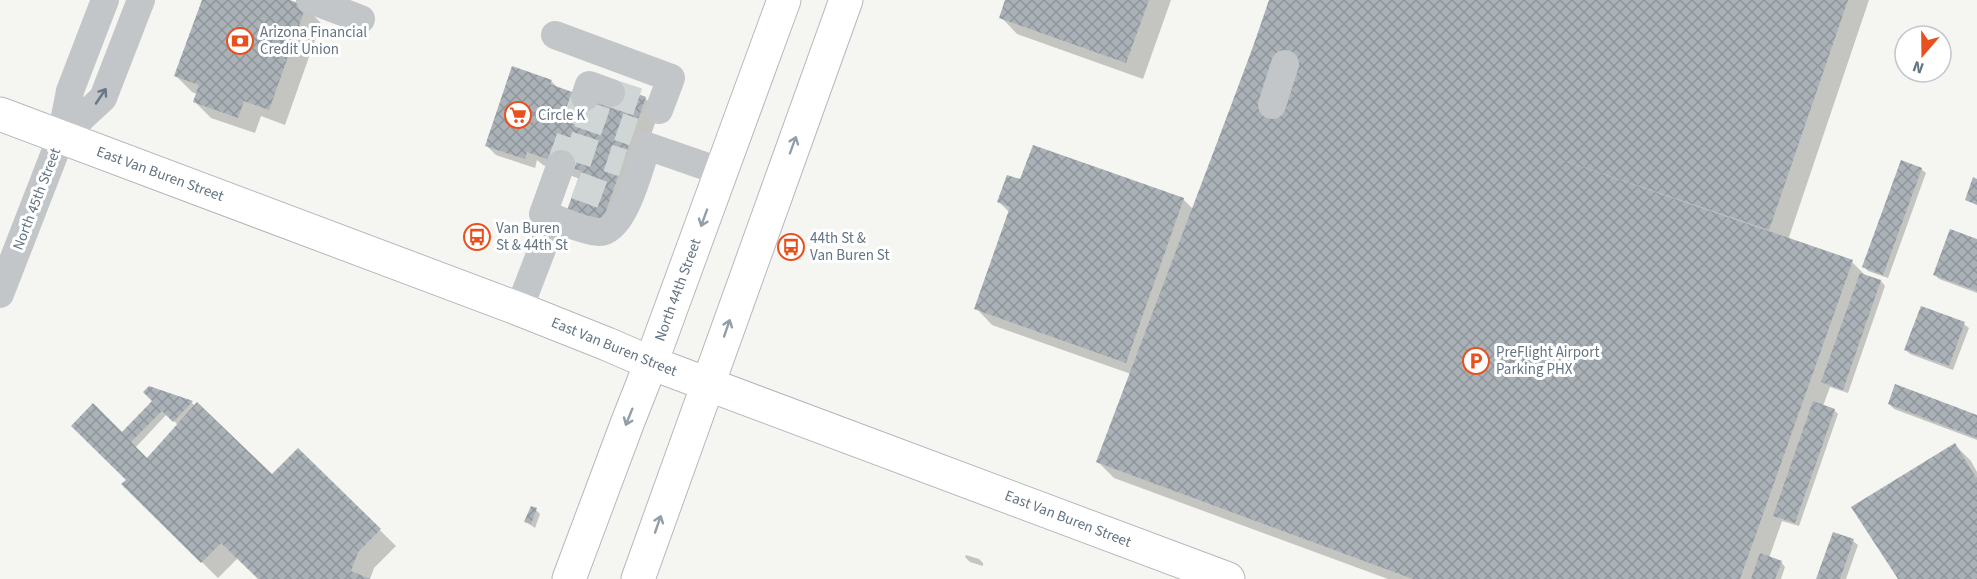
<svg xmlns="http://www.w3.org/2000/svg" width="1977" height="579" font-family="'Source Sans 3',sans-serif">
<defs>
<pattern id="building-cross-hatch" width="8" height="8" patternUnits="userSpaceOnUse" patternTransform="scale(1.5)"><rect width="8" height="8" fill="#aab2b8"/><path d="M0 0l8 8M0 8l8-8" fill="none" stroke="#8e959b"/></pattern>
</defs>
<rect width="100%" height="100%" fill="#f5f5f1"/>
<path fill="#0003" fill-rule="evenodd" d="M203,0H286L305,7L321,23L285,125L261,116L255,133L211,118L194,101L197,94L192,92L176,76Z
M1007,0H1171L1143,79L1017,34L1001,17Z
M1270,0H1869L1788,240L1852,262L1867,277L1881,281L1885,286L1848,393L1830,387L1823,406L1834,410L1838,414L1799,526L1782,521L1769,558L1781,562L1785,567L1781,579H1388L1114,478L1098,462L1131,374L992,325L976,308L1010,213L999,202L1021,181L1183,199L1193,209Z
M551,81L559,89L609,107L615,87L646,99L659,112L615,237L580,179L543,165L537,160L535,168L496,155L487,146Z
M1921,169L1926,173L1888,278L1868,271L1864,267Z
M467,235L482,238L486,243L485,246L471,240Z
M1977,240V293L1939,279L1934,274Z
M1964,324L1969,328L1953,370L1910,354L1906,350Z
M149,388L192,403L272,476L298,450L396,546L374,568L370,579H259L238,558L218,578L123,484L128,479L122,434L154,401ZM167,414L178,425L146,459L135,448Z
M1889,404L1977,416V440L1894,409Z
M1955,445L1971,461L1977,472V579H1900Z
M536,510L540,514L535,528L526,522Z
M1853,541L1858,545L1846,579H1818Z
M966,555L979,559L983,563V566L970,562L965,557Z"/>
<path fill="url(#building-cross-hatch)" d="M202,0H290L306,6L269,110L244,101L238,118L193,102L199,85L174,76Z
M1005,0H1149L1126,63L999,18Z
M1269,0H1848L1769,230L1515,144L1853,260L1740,579H1413L1096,462L1251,53Z
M512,66L552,80L550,84L608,105L614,85L646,97L601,225L566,213L581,171L527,152L525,159L485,146Z
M1033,145L1184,198L1126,363L974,309L1010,207L997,202L1007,175L1020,179Z
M1901,160L1922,168L1883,275L1862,267Z
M1973,177L1977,179V205L1965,200Z
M1950,229L1977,239V291L1933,275Z
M467,231L483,237L481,242L465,236Z
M1860,273L1881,280L1843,390L1821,382Z
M1921,306L1965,322L1949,366L1904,350Z
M1895,384L1977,415V438L1888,404Z
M149,386L193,401L173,422L162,411L131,442L147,458L197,402L272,474L298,448L381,529L358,552L351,571L370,579H258L221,543L201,563L121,484L126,480L71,426L93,403L122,432L152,401L143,392Z
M1813,401L1835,409L1795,523L1773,516Z
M1955,443L1976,478L1977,477V579H1898L1851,507Z
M531,506L537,508L531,524L524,522Z
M1833,532L1854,539L1840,579H1816Z
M1760,553L1782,561L1775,579H1751Z"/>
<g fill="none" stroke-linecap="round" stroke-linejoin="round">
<path stroke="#d0d5d6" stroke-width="28" stroke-dasharray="28 14" stroke-linecap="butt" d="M611,93L644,104
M579,113L634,132
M568,145L623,163
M561,164L585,97
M576,185L611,198"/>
<defs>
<path id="major" d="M0,114L519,309L607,344L651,363L1228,579
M569,579L627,424L651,363L784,0
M638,579L846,0"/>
</defs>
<use href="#major" stroke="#b5b9bd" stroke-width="35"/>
<path stroke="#c2c6c9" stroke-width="28" d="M310,0L361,19
M555,35L671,78L659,110
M585,97L589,85L611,93
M1272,105L1285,64
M61,137L103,98L141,0
M554,218L543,214L561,164
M0,294L61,137L70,91L105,0
M519,309L554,218C567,223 584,231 599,232C624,233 640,166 647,146L722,172"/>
<use href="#major" stroke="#fff" stroke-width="33"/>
</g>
<defs><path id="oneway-shaft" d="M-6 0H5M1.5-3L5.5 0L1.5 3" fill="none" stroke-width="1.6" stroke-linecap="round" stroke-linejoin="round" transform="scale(1.5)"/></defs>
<use stroke="#687886" href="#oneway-shaft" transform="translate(101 96) rotate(-56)"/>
<g stroke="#929ea8">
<use href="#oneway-shaft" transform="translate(793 145) rotate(-70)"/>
<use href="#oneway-shaft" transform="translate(704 218) rotate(110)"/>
<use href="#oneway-shaft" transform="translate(727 328) rotate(-71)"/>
<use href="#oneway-shaft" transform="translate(629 417) rotate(112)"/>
<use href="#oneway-shaft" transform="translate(658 524) rotate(-71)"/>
</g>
<defs>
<symbol id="bank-ring" viewBox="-11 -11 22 22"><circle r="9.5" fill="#fff" stroke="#e8501e" stroke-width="1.5"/><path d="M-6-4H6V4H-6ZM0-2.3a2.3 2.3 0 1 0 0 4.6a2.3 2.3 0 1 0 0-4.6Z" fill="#e8501e"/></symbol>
<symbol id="supermarket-ring" viewBox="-11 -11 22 22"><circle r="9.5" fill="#fff" stroke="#e8501e" stroke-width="1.5"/><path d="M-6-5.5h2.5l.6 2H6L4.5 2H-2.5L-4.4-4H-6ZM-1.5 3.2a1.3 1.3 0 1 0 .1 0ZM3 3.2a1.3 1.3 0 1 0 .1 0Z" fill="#e8501e"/></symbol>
<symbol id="bus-ring" viewBox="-11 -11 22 22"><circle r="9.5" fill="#fff" stroke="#e8501e" stroke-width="1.5"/><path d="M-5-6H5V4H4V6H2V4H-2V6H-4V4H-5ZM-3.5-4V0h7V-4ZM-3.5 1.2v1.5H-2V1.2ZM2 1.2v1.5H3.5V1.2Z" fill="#e8501e"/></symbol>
<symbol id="parking-ring" viewBox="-11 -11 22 22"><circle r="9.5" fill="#fff" stroke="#e8501e" stroke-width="1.5"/><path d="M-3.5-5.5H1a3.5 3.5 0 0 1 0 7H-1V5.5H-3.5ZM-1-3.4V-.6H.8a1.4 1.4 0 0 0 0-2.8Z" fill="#e8501e"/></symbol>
</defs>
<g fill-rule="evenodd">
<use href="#bank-ring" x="225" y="26" width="30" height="30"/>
<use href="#supermarket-ring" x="503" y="100" width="30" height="30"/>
<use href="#bus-ring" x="462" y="222" width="30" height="30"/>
<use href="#bus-ring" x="776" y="232" width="30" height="30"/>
<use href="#parking-ring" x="1461" y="346" width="30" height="30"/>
</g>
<g text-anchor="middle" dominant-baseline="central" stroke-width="6" stroke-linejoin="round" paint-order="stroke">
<g font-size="15" fill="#637483" stroke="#fff" text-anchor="start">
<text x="260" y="32">Arizona Financial<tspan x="260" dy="17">Credit Union</tspan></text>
<text x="538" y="115">Circle K</text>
<text x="496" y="228">Van Buren<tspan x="496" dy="17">St &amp; 44th St</tspan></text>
<text x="810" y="238">44th St &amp;<tspan x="810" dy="17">Van Buren St</tspan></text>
<text x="1496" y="352">PreFlight Airport<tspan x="1496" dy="17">Parking PHX</tspan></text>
</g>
<g font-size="15" fill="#637483" stroke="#fff">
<text transform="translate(160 174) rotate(20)">East Van Buren Street</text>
<text transform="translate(37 199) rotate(-69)">North 45th Street</text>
<text transform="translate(678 290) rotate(-70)">North 44th Street</text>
<text transform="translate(614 347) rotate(22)">East Van Buren Street</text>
<text transform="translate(1068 519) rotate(21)">East Van Buren Street</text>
</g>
</g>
<g transform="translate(1923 54) rotate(200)"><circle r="28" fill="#ffffff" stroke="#c1c7cd" stroke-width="1.5"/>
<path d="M0-4.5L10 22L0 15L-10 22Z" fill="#e8501e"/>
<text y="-9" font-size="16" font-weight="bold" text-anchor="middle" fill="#637483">N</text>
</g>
</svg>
